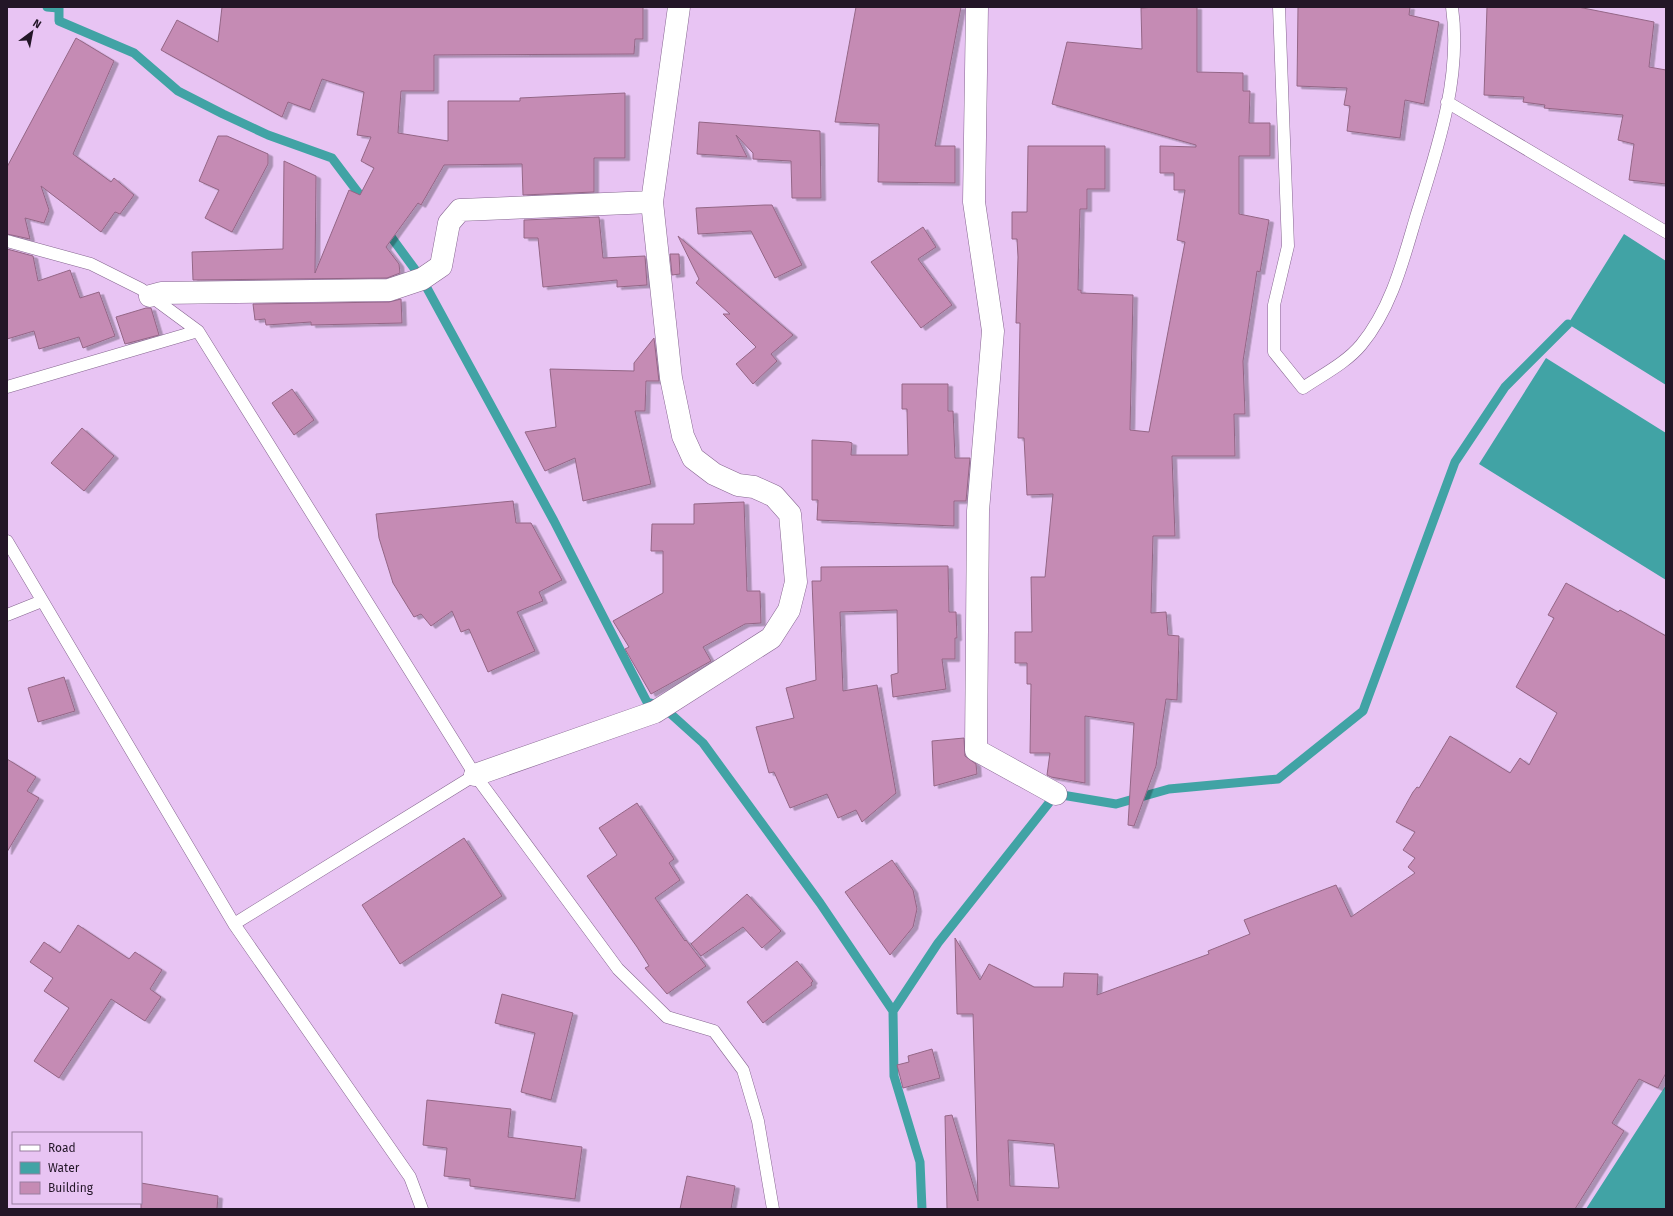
<svg xmlns="http://www.w3.org/2000/svg" width="1673" height="1216" font-family="'Fira Sans',sans-serif">
<defs>
<filter id="shadow"><feDropShadow dx="4.5" dy="2.5" stdDeviation="0" flood-color="#0004"/></filter>
</defs>
<rect width="100%" height="100%" fill="#e8c4f3"/>
<path fill="#41a3a5" d="M1624,234L1666,261V385L1568,324Z
M1546,358L1666,433V580L1479,464Z
M1666,1085V1209H1586Z"/>
<g fill="none" stroke-linecap="round" stroke-linejoin="round">
<path stroke="#41a3a5" stroke-width="9" d="M47,7L58,8
M59,7V21L134,53L178,91L223,114L268,135L332,158L366,203
M386,230L422,279L554,521L647,702L662,706L703,743L820,903L893,1011L894,1076L920,1162L922,1209
M893,1011L938,943L1056,794L1116,804L1169,789L1278,779L1363,711L1455,462L1505,387L1568,324"/>
</g>
<path fill="#c58bb4" stroke="#946686" fill-rule="evenodd" filter="url(#shadow)" d="M222,7H643V39H635L634,54L434,55V91H401L398,133L448,141V101H520V98L625,93V158H594V192L523,195L522,164L444,165L421,205L418,203L386,247L399,264L400,273L387,278L193,280L192,252L283,249L284,161L316,176L315,273L349,190L360,195L374,168L361,161L371,137L357,135L364,92L322,79L310,110L288,102L282,117L161,50L177,20L218,42Z
M856,7H961L935,146H955V183L878,182L879,124L835,122Z
M1156,7H1197V72L1243,73V91H1250L1249,123H1270V156H1239V214L1269,220L1260,272L1257,271L1243,361L1245,414H1234L1235,456H1172L1175,536H1153L1151,613L1166,612L1168,635L1179,636L1177,700L1166,699L1156,766L1134,826L1128,825L1134,723L1085,716V783L1051,777L1047,775L1050,753H1030L1031,684H1027V663H1015V632H1032L1031,577H1045L1053,494L1027,495L1024,438H1018L1020,323H1016L1018,257L1017,239H1012V212H1027L1028,146H1105V189H1087V209H1080L1078,290H1081V293L1133,295L1130,430L1149,432L1185,242L1177,240L1185,190H1174V173H1160V146L1196,147V145L1052,104L1067,42L1142,49L1141,8Z
M1298,7H1410L1409,15L1439,22L1424,104L1405,100L1400,138L1347,131L1350,106L1344,105L1347,88L1297,86Z
M1487,7H1578L1654,22L1649,67L1666,70V184L1629,180L1634,144L1618,140L1623,115L1544,108L1545,105L1523,102L1524,97L1484,95Z
M76,38L114,61L73,154L111,182L114,178L134,195L120,214L115,212L101,232L41,186L49,210L44,223L25,218L30,239L7,234V167Z
M699,122L820,131L821,198H792L791,161L753,159V153L736,135L747,157L697,154Z
M218,136H227L268,154V164L232,232L205,218L219,190L199,181Z
M765,205H772L802,265L775,278L751,231L698,234L696,208Z
M599,217L603,258L645,256L647,285L617,287V280L543,287L538,238H524V220Z
M923,227L936,247L918,259L952,305L921,328L871,262Z
M678,236L793,335L771,354L777,361L753,384L736,364L756,347L723,314H730L696,283L699,279Z
M7,249L33,256L38,281L70,270L80,298L99,292L115,336L83,348L79,337L39,349L34,331L7,339Z
M670,254H679L680,274L672,275Z
M401,299L402,323L311,325V322L266,325L265,319L255,320L253,304L389,302Z
M146,308H151L159,335L125,344L116,317Z
M654,338L659,381H646L645,411H635L651,484L583,501L575,458L545,471L525,432L556,427L550,369L634,371V363Z
M902,384H948V411H953L955,458H970L966,501H954V526L817,520L818,500H812V440L849,442L852,443L851,455H908L907,409H902Z
M292,389L314,420L294,435L272,403Z
M82,428L114,456L84,491L51,463Z
M513,501L516,523H531L562,580L539,592L543,601L517,612L535,651L488,672L469,629L461,632L452,611L431,626L421,614L414,617L393,583L379,538L376,514Z
M744,502L747,591H760L761,623L745,624L703,647L711,661L651,694L625,649L629,647L613,621L663,593V551H651L652,524H694V504Z
M948,566L949,612H956L957,638H955V659H942L946,689L893,697L891,675L898,673L897,610L840,612L843,691L877,685L896,793L862,822L856,810L838,818L827,794L790,808L774,772L769,773L756,727L794,718L786,688L816,680L812,581H821V567Z
M1566,583L1618,612L1620,610L1666,636V1073L1658,1088L1639,1079L1612,1123L1624,1131L1575,1209H947L945,1116L952,1115L978,1201L973,1014H957L955,938L980,980L989,964L1034,987H1063L1064,973L1098,974L1097,995L1209,954L1208,951L1250,934L1244,920L1336,885L1351,917L1415,873L1408,867L1415,858L1403,850L1415,832L1396,822L1413,792L1417,787L1419,788L1450,736L1510,773L1520,758L1529,765L1557,713L1516,687L1554,618L1548,615ZM1008,1140L1054,1144L1059,1188L1010,1186Z
M64,677L75,711L38,722L28,688Z
M964,738L965,756L976,764L977,774L934,786L932,741Z
M7,759L36,777L27,791L39,798L7,852Z
M637,803L674,859L669,863L680,880L655,898L685,941L686,940L706,966L667,994L645,968L649,966L637,947L587,876L617,855L599,828Z
M464,838L502,896L400,964L362,905Z
M892,860L913,890L917,909L913,927L890,955L845,892Z
M747,894L781,931L762,948L743,927L701,956L691,944Z
M78,925L129,959L135,952L162,970L150,989L161,997L145,1021L111,999L59,1078L34,1061L69,1008L44,991L53,978L30,962L44,942L60,953Z
M797,961L813,981L811,983L812,985L763,1023L747,1002Z
M502,994L573,1013L551,1100L521,1092L535,1033L495,1023Z
M932,1049L940,1078L903,1088L897,1065L909,1062L908,1056Z
M427,1100L511,1109L508,1137L582,1147L575,1199L470,1186V1179L444,1176L447,1148L423,1145Z
M687,1176L735,1186L731,1209H680Z
M141,1183L218,1196L217,1209H141Z"/>
<g fill="none" stroke-linecap="round" stroke-linejoin="round">
<defs>
<path id="lane" d="M1279,7L1288,246L1274,305V352L1303,388C1322,375 1346,363 1361,345C1391,309 1403,261 1416,217C1437,150 1462,78 1452,7
M1447,102L1666,232
M7,241L91,264L141,289L198,331L475,775L618,969L667,1017L714,1031L743,1070L758,1121L773,1209
M7,387L198,331
M7,541L234,924
M7,615L42,601
M422,1209L410,1177L234,924L475,775"/>
<path id="street" d="M977,7L974,202L993,331L978,511L976,750L1056,794
M150,296L161,293L389,290L422,279L441,266L449,223L460,210L652,202
M475,775L655,712L771,638L789,610L796,582L790,514L774,496L754,487L738,485L714,474L693,458L683,436L671,378L652,202L679,7"/>
</defs>
<use href="#lane" stroke="#866690" stroke-width="13"/>
<use href="#street" stroke="#866690" stroke-width="23"/>
<use href="#lane" stroke="#fff" stroke-width="12"/>
<use href="#street" stroke="#fff" stroke-width="22"/>
</g>
<rect width="1673" height="1216" fill="none" stroke="#231627" stroke-width="16"/>
<rect x="12" y="1132" width="130" height="72" fill="#e8c4f3" stroke="#997ea1"/>
<rect x="20" y="1145" width="20" height="6" fill="#ffffff" stroke="#997ea1"/>
<text x="48" y="1152" font-size="12" fill="#231627">Road</text>
<rect x="20" y="1162" width="20" height="12" fill="#41a3a5" stroke="#997ea1"/>
<text x="48" y="1172" font-size="12" fill="#231627">Water</text>
<rect x="20" y="1182" width="20" height="12" fill="#c58bb4" stroke="#997ea1"/>
<text x="48" y="1192" font-size="12" fill="#231627">Building</text>
<g transform="translate(32 32) rotate(32)" stroke="#e8c4f3" stroke-width="3" paint-order="stroke">
<path d="M0-3L7 15L0 10L-7 15Z" fill="#231627"/>
<text y="-6" font-size="11" font-weight="bold" text-anchor="middle" fill="#231627">N</text>
</g>
</svg>
